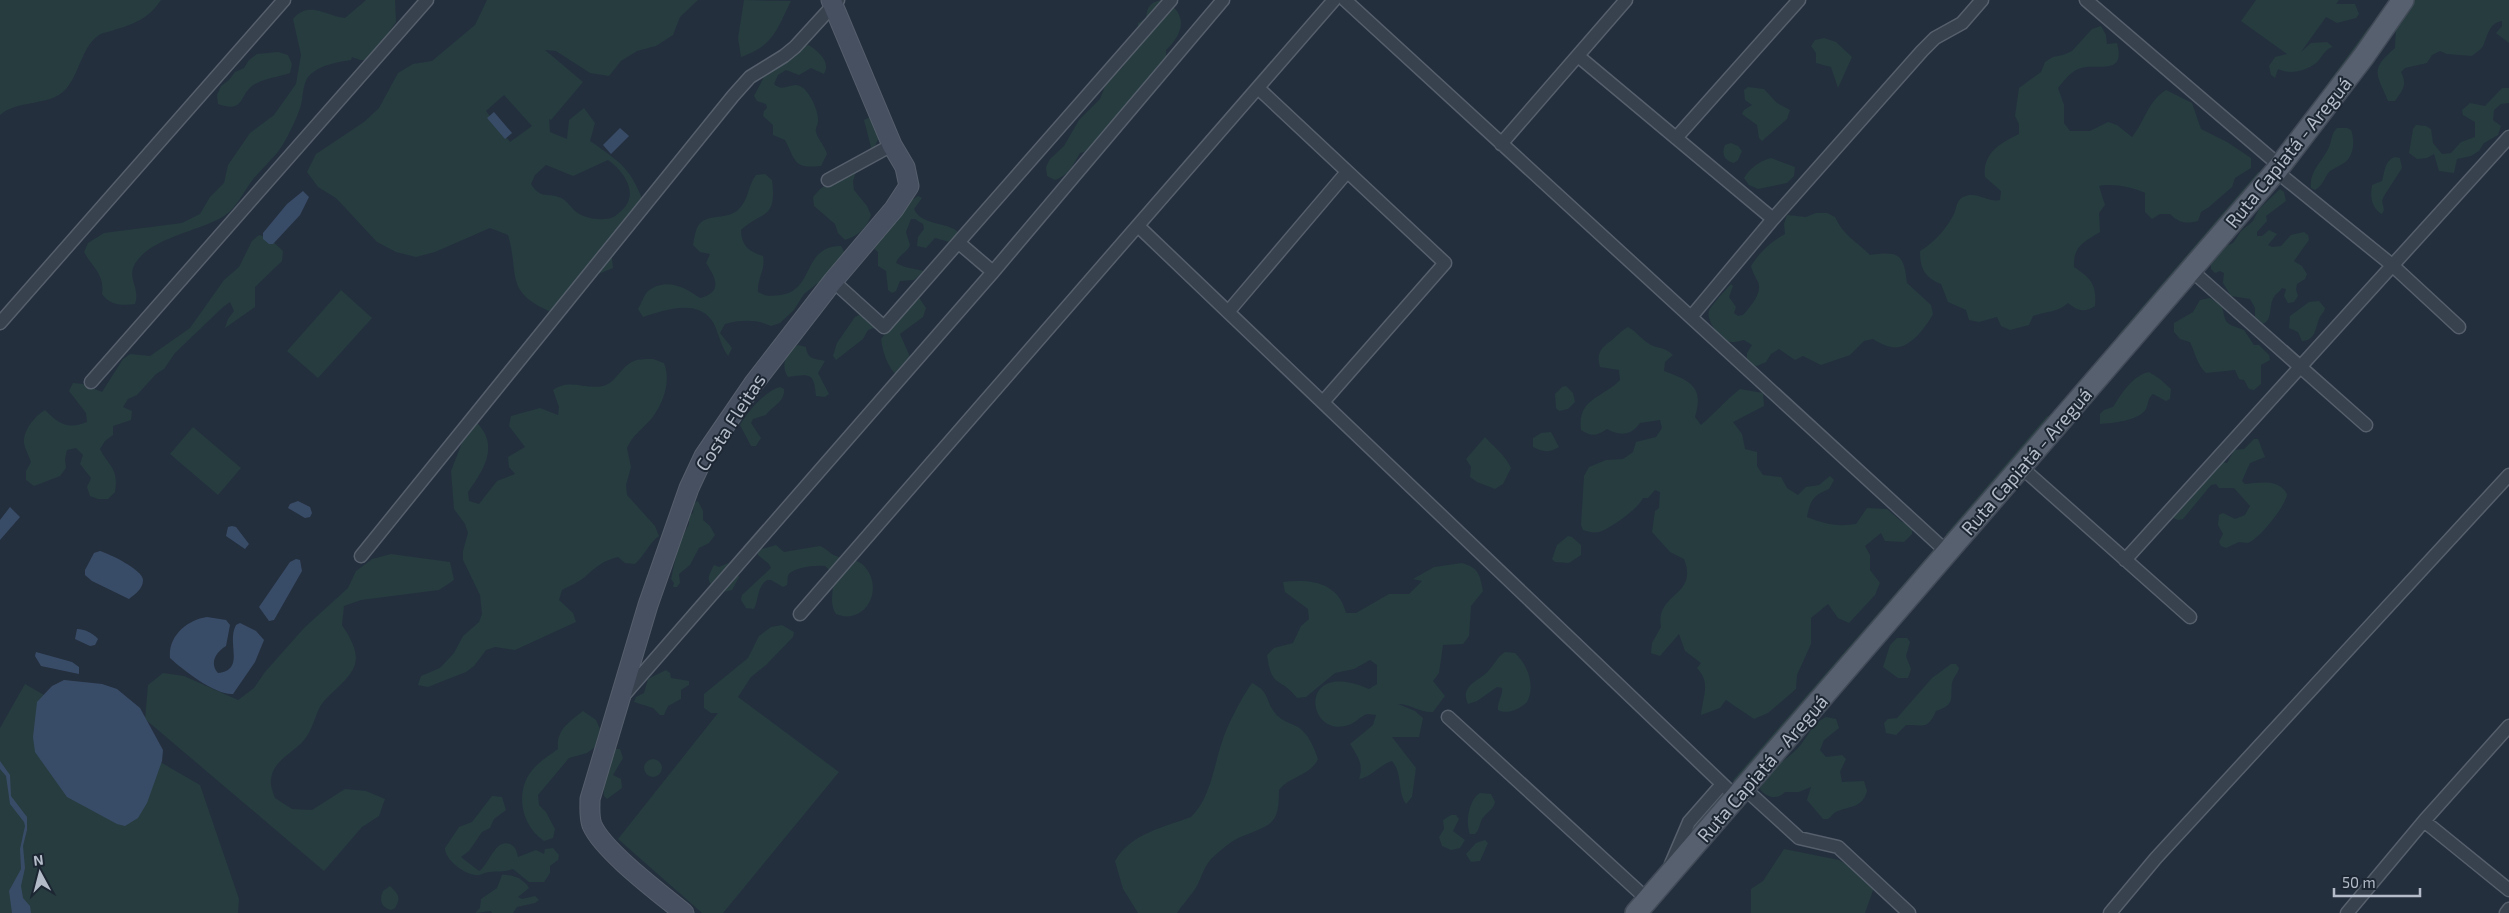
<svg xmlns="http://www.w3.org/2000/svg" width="2509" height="913" font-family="'Exo 2',sans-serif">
<rect width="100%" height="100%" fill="#242f3e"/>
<path fill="#263c3f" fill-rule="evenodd" d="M0,0H161C149,18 135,24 114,30C110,32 103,32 99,35C78,49 79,87 55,97C37,105 15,102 0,115Z
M366,0H395L396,22L369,60H360L352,57L351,60C339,62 325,64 315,71C302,78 304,93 301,105C298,116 285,144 277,153C270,161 262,169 254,178C244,190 237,208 224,216C199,232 145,238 133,268C129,280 140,289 135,304C121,306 110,305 102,294C105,274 92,267 84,252L88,243L104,233L182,223L200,214L210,197L224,183L228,165L250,133L274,115L296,84L301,55L293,19C309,0 325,16 345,18Z
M487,0H698L680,17L673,35L656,46L637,51L621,61L609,76L590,73L556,51L545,50L583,82L551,120L549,119L550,132L567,139L569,120L584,108L595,123L590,141C628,167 631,170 648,213L611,249L613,268L576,283L551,312C503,291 520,275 508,235L490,228L435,252L416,257L396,252L377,242L336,198L318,187L307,172L316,154L364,122L379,108L398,73L413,64L432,61L475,25ZM504,95L532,126L510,142L486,111ZM608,160C625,172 640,195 621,211C616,216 612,219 604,219C595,220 582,217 575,211C570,206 567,201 561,198C548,192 541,200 531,184L535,175L546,165L573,176Z
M744,0L791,1C776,31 774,45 741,57L738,38Z
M1162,0C1188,11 1185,33 1166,50V60L1170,69L1166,78L1158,83L1089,151L1080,153C1073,165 1069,175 1055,180L1047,176L1046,167L1050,159L1064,146L1079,120L1100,99L1107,81L1122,68L1128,59L1137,42L1138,23L1146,18C1147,7 1150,2 1162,0Z
M2256,0H2339L2336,4H2355L2359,14L2356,18L2337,23L2326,17L2301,52L2311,43L2327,42L2333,47C2325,48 2322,58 2316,63C2305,71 2290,75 2278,69L2275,78L2271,75L2269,66L2275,57L2287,54L2241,21Z
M2410,0H2509V43L2496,33L2502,26V21C2489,23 2488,35 2483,46C2481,50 2475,53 2472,56L2447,54L2440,51L2432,55L2427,63L2405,68L2401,72C2408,85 2402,91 2395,101H2388C2377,74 2369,70 2395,48L2396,23Z
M2387,10L2280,149L2368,28Z
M2101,26L2106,35L2107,44L2117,43C2127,79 2093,61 2078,69C2069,73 2064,81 2058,88L2064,105V123L2070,131H2090L2108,122L2117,125L2132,137C2145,121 2148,101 2166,90L2192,103L2201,129L2227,142L2251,158V168L2235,178L2232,187L2209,207L2201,212L2198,221C2186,224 2179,223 2170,214H2160L2152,219L2145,212V193C2133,187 2111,183 2099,186L2105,205L2099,213L2100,232C2084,242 2073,246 2074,267C2091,278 2097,285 2095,306C2084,313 2078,311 2068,303C2057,313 2046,311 2033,316L2029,325L2010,330L2001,326L1997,317L1979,322L1969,320L1966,310L1948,302L1941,284C1924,277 1920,268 1920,251C1934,243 1947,228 1954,214C1957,207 1956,201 1963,197C1976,190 1988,203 2000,200L2001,191L1985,177C1982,154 2000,143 2019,134V124L2015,116L2019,88L2041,72L2045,62L2053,57L2063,55L2072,51L2092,29Z
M1824,38L1836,42L1852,57L1838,88L1831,67L1816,63V53L1811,46L1815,40Z
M809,45C819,52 831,62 824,74L811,68L799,75L786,70L778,75L774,84C783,93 791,82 800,86C809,90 819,111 818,121C818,125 815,128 816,132C818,140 825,146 827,154L821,166C793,169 796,161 785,140L773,135V125L763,116L764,111L767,108L766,104L757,101L754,96L767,71L804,46Z
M278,52L288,55L292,64L290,73C278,77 266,78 255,84C238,94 246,114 218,104L217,95L221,86L229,80L235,72L244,68L249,60L257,54Z
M1748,87L1764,89L1777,103L1790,110L1787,119L1762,141L1759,138L1757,125L1742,114L1744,110L1752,105L1745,100L1744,90Z
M2502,88H2509V103L2501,104L2494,110L2493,120L2501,126L2498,135L2484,143L2479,151L2471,156L2457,159L2454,173L2439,171L2434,154L2427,158L2417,159L2409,153L2413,129L2416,125L2426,126L2431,129L2433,143L2442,154L2451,153L2461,142L2475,137V122L2463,115L2462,110L2470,103L2485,106Z
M873,116L881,132L874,149L856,172L853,181L854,190L867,206L871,215C867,228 858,236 845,240L838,233L835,224L814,206L813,197L820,189L868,156L871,147L864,120Z
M2337,128H2347L2351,130C2355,140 2354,157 2344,163C2340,166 2334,168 2330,171C2324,177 2324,185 2315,190L2311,188C2309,171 2323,161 2329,147C2332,140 2331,134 2337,128Z
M1731,143L1738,146L1742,151L1738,160L1734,163C1725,161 1721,155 1725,145Z
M2395,157L2400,158L2402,168L2384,196L2382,201L2384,210L2382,214C2371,208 2370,196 2372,185L2382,181C2385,172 2384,161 2395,157Z
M1771,158L1795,167L1794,176L1787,183L1758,189L1749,185L1744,178C1751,167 1758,162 1771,158Z
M2258,172L2262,173L2118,337V335Z
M765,174L772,180C777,220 763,210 741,230C741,245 749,252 763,256C766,269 757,278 758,292C767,297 771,296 781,295C815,290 802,246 841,246L846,255L834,270L804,294L794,310L780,323L771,326C756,319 740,320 725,324L720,333L732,348L728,356C721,346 719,335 714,324C700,297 664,310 643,317L638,309C641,304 644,295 648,291C666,277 685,287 700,298C723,292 716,278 706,263L710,254L700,252L693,245C694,240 695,231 698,226C707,212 728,221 739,209C749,199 748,185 756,175Z
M2280,189L2284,192L2286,201L2266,216L2267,221L2257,232V236H2262L2269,230L2277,234L2268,245L2272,247L2281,246L2291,235L2304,232L2308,235L2309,240L2294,261L2302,266L2307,274L2305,279L2297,284L2296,289L2298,296L2294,302L2288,303L2284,296L2286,289L2282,288C2280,292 2276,293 2274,297C2267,308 2275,323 2258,325L2255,320V308L2250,299L2231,296L2223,283L2224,273L2220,271L2215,273L2211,269V260L2220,249L2233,243L2241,231L2253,221L2259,209Z
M918,196L922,198L914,209C922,226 944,221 957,231L958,236L953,243L935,238L926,248L917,246L918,237L924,229L923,224L915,219H911L906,232L910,245C907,253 898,255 896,263L905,267L924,271L914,280L900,281L896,291L892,293L888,290L886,271L878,266V252L871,246L906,204Z
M1816,213H1827L1835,217C1843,235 1857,242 1870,255C1899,251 1904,254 1907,283L1931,305L1933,314C1926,327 1909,351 1891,347C1885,346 1878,342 1873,339L1864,341L1850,355L1821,365L1803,356L1795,360L1779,349L1771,354L1766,362L1757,366L1747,363V353L1752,345L1744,340C1737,342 1731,343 1726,341C1718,336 1706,320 1709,311C1710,307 1727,288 1731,284L1733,286L1729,297L1736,307L1734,313L1738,316L1743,315C1750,307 1763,293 1758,282C1755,276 1753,273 1751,266C1761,251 1769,243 1785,234L1784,224L1787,215L1806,217Z
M259,235L269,238L283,251L282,261L255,287V307L225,328L228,319L234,311L230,302L223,307L175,353L164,369L156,374L137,395L128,399L123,407L132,411L131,420L113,426V435L105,441L100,449C109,467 119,468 115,492L108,499H98L90,496L87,487L91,478L80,464L83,455L76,448L67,450L65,459L66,468L60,476L34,486L26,480V471L31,462C29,456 25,449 24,443C23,430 35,416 45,410C59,424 68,430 87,422L86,413L69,391L73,383L83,384L102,392L123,359L130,354L150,356L190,328L224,280L239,267L252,241Z
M341,290L372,318L318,378L287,351Z
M918,296L926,308L923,317L900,334L911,359L898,377C887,366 883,353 881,339Z
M2210,298L2222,306C2226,325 2225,323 2244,330L2254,345H2259L2269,355L2270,360L2261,365V384L2254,390L2249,389L2244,380L2239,379L2235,370L2206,373C2197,365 2195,352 2190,342L2180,339L2174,332V323L2193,312L2200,300Z
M2319,301L2325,308C2324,313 2321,314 2319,319C2315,329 2316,340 2302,341L2298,332L2289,328L2290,316L2309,302Z
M859,315L864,316L882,331L873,328L868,330L863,339L836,360L833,356L837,343L855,317Z
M1628,327C1637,332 1643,341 1651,345C1660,349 1665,347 1673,355L1665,362L1664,371C1691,381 1704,387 1695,417L1701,425C1715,413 1726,400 1740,389L1763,393L1764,406L1733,422L1742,434L1745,449L1757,452V466L1763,475L1781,477L1787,488L1798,495L1806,487L1819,485L1830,476L1834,480L1829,489C1814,495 1810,500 1807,517C1824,524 1838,527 1856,524L1867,508L1887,509L1902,522L1912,524V534L1904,542L1885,541L1881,533L1865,546L1870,555V570L1880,583L1875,595L1849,623L1838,618L1828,604L1811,618V644L1797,675L1796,689L1768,713L1754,719L1726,700L1720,708L1701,715C1703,695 1711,683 1697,668L1701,663L1685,651L1679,634L1660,656L1651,653L1652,643L1661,627C1655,592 1699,597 1684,559L1670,552L1652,532L1655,511L1659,508L1660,492L1655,490L1648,498H1643C1639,508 1610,529 1599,532C1594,533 1589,532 1583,530L1581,525L1584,476L1589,467L1606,460L1623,459L1633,452L1636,442L1656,437L1662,428L1660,420L1640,423C1631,436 1620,436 1607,429C1597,436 1591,437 1581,430C1577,398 1603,398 1620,380L1619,370L1600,367C1596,353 1601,348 1612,340C1618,335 1621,331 1628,327Z
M798,345L806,347C808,360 813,358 825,361L818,373L829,394L825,397L816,396C814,372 810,374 788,377C780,366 786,351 798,345Z
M653,359L664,363C671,381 664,402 652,418C643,429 633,434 627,448L631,467L626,485L627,495L655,526L659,536C649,543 645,555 635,564L625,563L618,557C603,561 597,566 587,575C580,582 569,586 562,590L559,600L573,613L576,622L515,650L495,647L486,650L474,666L466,672L428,687L418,685L421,676L440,668L454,653L463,636L479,622L482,614L480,595L463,560V551L468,533L465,524L454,509L451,471L468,427L477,423C500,446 483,471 468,492L469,501L479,504L497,481L515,474L509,467L508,457L525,447L509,426L511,416L540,408L558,415L559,407L553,390C570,378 585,390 603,386C616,383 621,366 634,361C639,359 648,359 653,359Z
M2149,372L2160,379L2171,389L2170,399L2166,401L2153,394C2147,399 2149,403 2146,409C2139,421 2112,423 2100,424V414L2104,410L2113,407C2121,394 2133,375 2149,372Z
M1566,386L1573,393L1575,402L1568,409L1559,411L1556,408L1555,394L1562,387Z
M780,387L784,389C785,402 772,406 766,415L753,419L751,423L761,438L756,446H751L740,425C747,412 765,391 780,387Z
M2047,416L2051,417L1946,538V534Z
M193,427L241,468L218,495L170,454Z
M1551,432L1559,447C1549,453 1543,452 1533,447V438L1541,433Z
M1485,437C1494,447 1506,456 1511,468L1503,484L1495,489L1477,482L1470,477L1471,467L1466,459Z
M2254,439H2258L2265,457L2250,463L2242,481L2245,484C2260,483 2278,478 2287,494C2286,506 2259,539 2248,543L2239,542L2226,548L2221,546L2219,542L2223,534L2218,525L2219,515L2223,513L2235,519L2245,515L2250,506L2234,488H2219L2216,484L2211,485L2183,519L2178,520L2173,518L2172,514L2222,462L2227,463L2234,450L2244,449Z
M698,501L703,511V520L710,526L715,535L709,543L699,548L690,565L679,574L680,583L677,587H673L674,583L671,579L674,565L680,541L689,524V515L693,513L694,503Z
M1568,536L1572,537L1581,545V555L1569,563L1555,562L1552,559L1557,545Z
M776,545L784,552L820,546C826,548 830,554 836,556C845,560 858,558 865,567C885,590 864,626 836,614C825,598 842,579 825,566C817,565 791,567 788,576C787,579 788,582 787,585L783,587L771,580H767C757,587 759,599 754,609L746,608L741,600L742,595L771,568L769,564L758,555V550Z
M1933,550L1935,552L1735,783L1733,780Z
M391,554L450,562L454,580L439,590L361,600L344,606L342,625C369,665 353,672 324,701C316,710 314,726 307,736C298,751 273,759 271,779C270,785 273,793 275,798L292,809L312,810L345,789L366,791L385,799L379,816L362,827L324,871L145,719L148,685L163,673L184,676L238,700L254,688L265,672L304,628L348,588L356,571L372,559Z
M728,563L739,577L732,590L718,593C707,579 706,581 714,565L719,567Z
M1462,563C1479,568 1480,575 1483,591L1471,606L1469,636L1463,644L1443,645L1439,673L1433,681L1445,696L1433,712C1420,713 1411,704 1398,704L1415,711L1423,718L1419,737H1392L1416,768L1412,797L1406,804C1397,791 1403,774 1392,761C1379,765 1372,777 1359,779C1364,764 1358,757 1350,744L1373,725L1376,715L1367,714C1361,716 1356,722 1351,724C1307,743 1294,656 1369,689L1377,684V665L1370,660L1354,669L1335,673L1306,697L1297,698C1279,675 1272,690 1267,655L1274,648L1293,643L1301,626L1309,619L1308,609L1285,592L1283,582C1311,579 1338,582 1346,613H1356L1389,594H1409L1422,581L1413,579L1434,567Z
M782,625L794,632L793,637L766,665L751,677L738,697L839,772L723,913H702L618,839L718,713H711L704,708V694L748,658L759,636L771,627Z
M1897,638H1907L1910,642L1906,656L1911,669L1908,678H1898L1883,667L1890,645Z
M1505,652L1515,653C1527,664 1536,685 1527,702C1520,709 1507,715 1498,710C1497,702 1503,696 1502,688L1497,687L1477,701L1468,704C1459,684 1481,681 1489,670C1495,664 1497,657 1505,652Z
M1951,664H1956L1959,668C1958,674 1953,677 1952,683C1950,699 1956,704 1936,711C1927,731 1924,724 1906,725L1896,735L1886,733L1884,723L1888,719L1897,718L1932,678Z
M666,670L670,673L671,678L689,681V685L681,690V699L668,706L664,715H660L653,708L634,702L636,697L644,693L648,679Z
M1252,683C1270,692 1265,700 1275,713C1280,720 1290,723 1298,727C1309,734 1314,748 1318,759C1310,776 1290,776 1279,790C1279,824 1273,824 1243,836C1232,840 1221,850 1212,858C1202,868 1201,882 1193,892C1188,899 1182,905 1177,913H1138L1123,889L1115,861C1130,834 1164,827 1191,817C1211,798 1214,764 1223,739C1229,722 1242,697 1252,683Z
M25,684L200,785L239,899L238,913H0V728Z
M583,711L596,720L600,729L595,747L587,753L569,758L538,795L539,805L546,812L555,829L553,838L544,841C519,824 514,787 536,766C543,759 551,754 558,749C556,730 569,722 583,711Z
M1826,717L1836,719L1839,728L1824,740L1820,750L1826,757L1842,755L1846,759L1840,772L1842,782L1864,781L1867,791C1863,807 1851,806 1838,811C1834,812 1832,816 1828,819H1823L1807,800L1811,787L1799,792H1785C1778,800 1766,798 1760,789C1763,771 1786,761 1797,749C1808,738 1811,724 1826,717Z
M615,749H620L623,758L613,775L621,779L622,788L607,799L604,796C602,785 609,757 615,749Z
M644 768a9 9 0 1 1 18 0a9 9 0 1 1-18 0Z
M1480,793L1491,794L1495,802C1493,811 1486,812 1482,819C1479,825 1480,829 1475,834H1470C1465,823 1469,799 1480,793Z
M492,796L502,797L506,810L494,819L490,828L482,832L469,851L461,857L479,871C489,865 495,838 510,844C515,846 517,851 518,857L536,850L544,854L545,849L553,848L559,855L558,860L550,866V873L544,882H529L513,869C505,872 498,871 490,872C484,872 481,876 475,875C464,874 444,859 445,848L459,827L472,822Z
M1451,815H1456L1459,819L1453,831L1465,840L1460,848L1451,850L1442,846L1439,837L1444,829L1443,820Z
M1485,840L1488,843L1480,861L1471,862L1466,854L1476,843Z
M1784,849L1839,860L1876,882L1865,913H1751V889L1763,881Z
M502,875C512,874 524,879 529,888L518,897L522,899L535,896L539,900L535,903L517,907L513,913H492L491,911L475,913L480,908L481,899L497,888Z
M390,886C399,895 401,897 395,908L391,910C381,907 379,900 383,891Z"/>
<path fill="#394c67" d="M494,112L512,133L505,139L487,118Z
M620,128L629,136L611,154L603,145Z
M303,191L309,197L300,215L273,244H269L263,239V233L287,204Z
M298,501L310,507L312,513L310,517L305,518L288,508L290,504Z
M10,507L20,517L0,540V520Z
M232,526L236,527L249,544L245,549L226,536L228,527Z
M100,551C110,554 143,570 143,580C143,589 135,594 129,599L92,581L85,575V570L94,553Z
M296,559L300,560L302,571L274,620L269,621L259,607L290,562Z
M207,617L226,620L230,625L226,646C216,652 209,663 218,673C246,670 226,643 236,625L240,623L256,631L264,640L255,662L233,694C215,695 183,670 170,658C168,636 187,620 207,617Z
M77,629C84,629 93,633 98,639L95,645L90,646L75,639Z
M36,652L72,662L79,667V674L41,666L35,656Z
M64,680L102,684L117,689L140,708L163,750L162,761L156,778L147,803L138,818L125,826L117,824L67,797L35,752L33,737L37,702L52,686Z
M0,761L10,775L11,796L27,817V830L23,846L25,868L21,886L23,898L30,906L31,913H12L9,891L21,869L20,849L25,826L24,822L10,804L6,776L0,769Z"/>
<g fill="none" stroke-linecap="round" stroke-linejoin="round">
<defs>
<path id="minor" d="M1345,0L1947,552
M2086,0L2280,166
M1578,56L1773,219
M1258,88L1445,263L1323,402
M1676,138L1799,0
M1501,144L1626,0
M2276,171L2392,265L2459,327
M828,180L892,145
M1138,226L1736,797
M959,243L993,272
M2191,270L2366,425
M833,281L884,327L1171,0
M1228,312L1347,172
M1691,317L1773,219L1922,51L1935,38L1962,23L1982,0
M0,323L284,0
M91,382L427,0
M2021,467L2190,617
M361,556L733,96L750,77L784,56L795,47L838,0
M2125,560L2509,137
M800,614L1334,0
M624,695L993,272L1223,0
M1448,717L1648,900
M1744,788L1799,838L1838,847L1909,913
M2424,821L2509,890
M1671,864L1689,822L1718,789
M2110,913L2156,858L2509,475
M2347,913L2424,821L2509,726
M2506,913L2509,909"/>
<path id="secondary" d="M684,913C661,894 603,851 592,825C589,817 590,808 590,799L648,605L689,488L704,456L754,383L833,281L894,209L909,186L905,167L892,145L831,0"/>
<path id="primary" d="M1636,913L2276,171L2364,56L2403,0"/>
</defs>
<use href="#minor" stroke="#565f6c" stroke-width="15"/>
<use href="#secondary" stroke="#565f6c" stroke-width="21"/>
<use href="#primary" stroke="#414a57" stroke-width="24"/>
<use href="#minor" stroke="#38414e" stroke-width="12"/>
<use href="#secondary" stroke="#465061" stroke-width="19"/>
<use href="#primary" stroke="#56606e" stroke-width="21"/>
</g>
<g text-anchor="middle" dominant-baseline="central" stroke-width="4" stroke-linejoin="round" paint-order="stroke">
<g font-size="19" fill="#b4bcc9" stroke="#1d2633">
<text transform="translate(2288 152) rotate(-51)">Ruta Capiatá - Areguá</text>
<text transform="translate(730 422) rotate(-57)">Costa Fleitas</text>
<text transform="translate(2026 461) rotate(-49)">Ruta Capiatá - Areguá</text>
<text transform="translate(1762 768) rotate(-49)">Ruta Capiatá - Areguá</text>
</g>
</g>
<g transform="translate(40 873) rotate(353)" stroke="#1d2633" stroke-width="4" paint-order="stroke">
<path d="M0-4L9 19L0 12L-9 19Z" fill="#b4bcc9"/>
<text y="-8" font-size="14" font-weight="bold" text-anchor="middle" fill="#b4bcc9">N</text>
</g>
<path d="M2334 888v8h86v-8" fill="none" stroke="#b4bcc9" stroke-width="2.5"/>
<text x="2342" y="888" font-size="15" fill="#b4bcc9" stroke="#1d2633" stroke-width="4" paint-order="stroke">50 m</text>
</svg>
